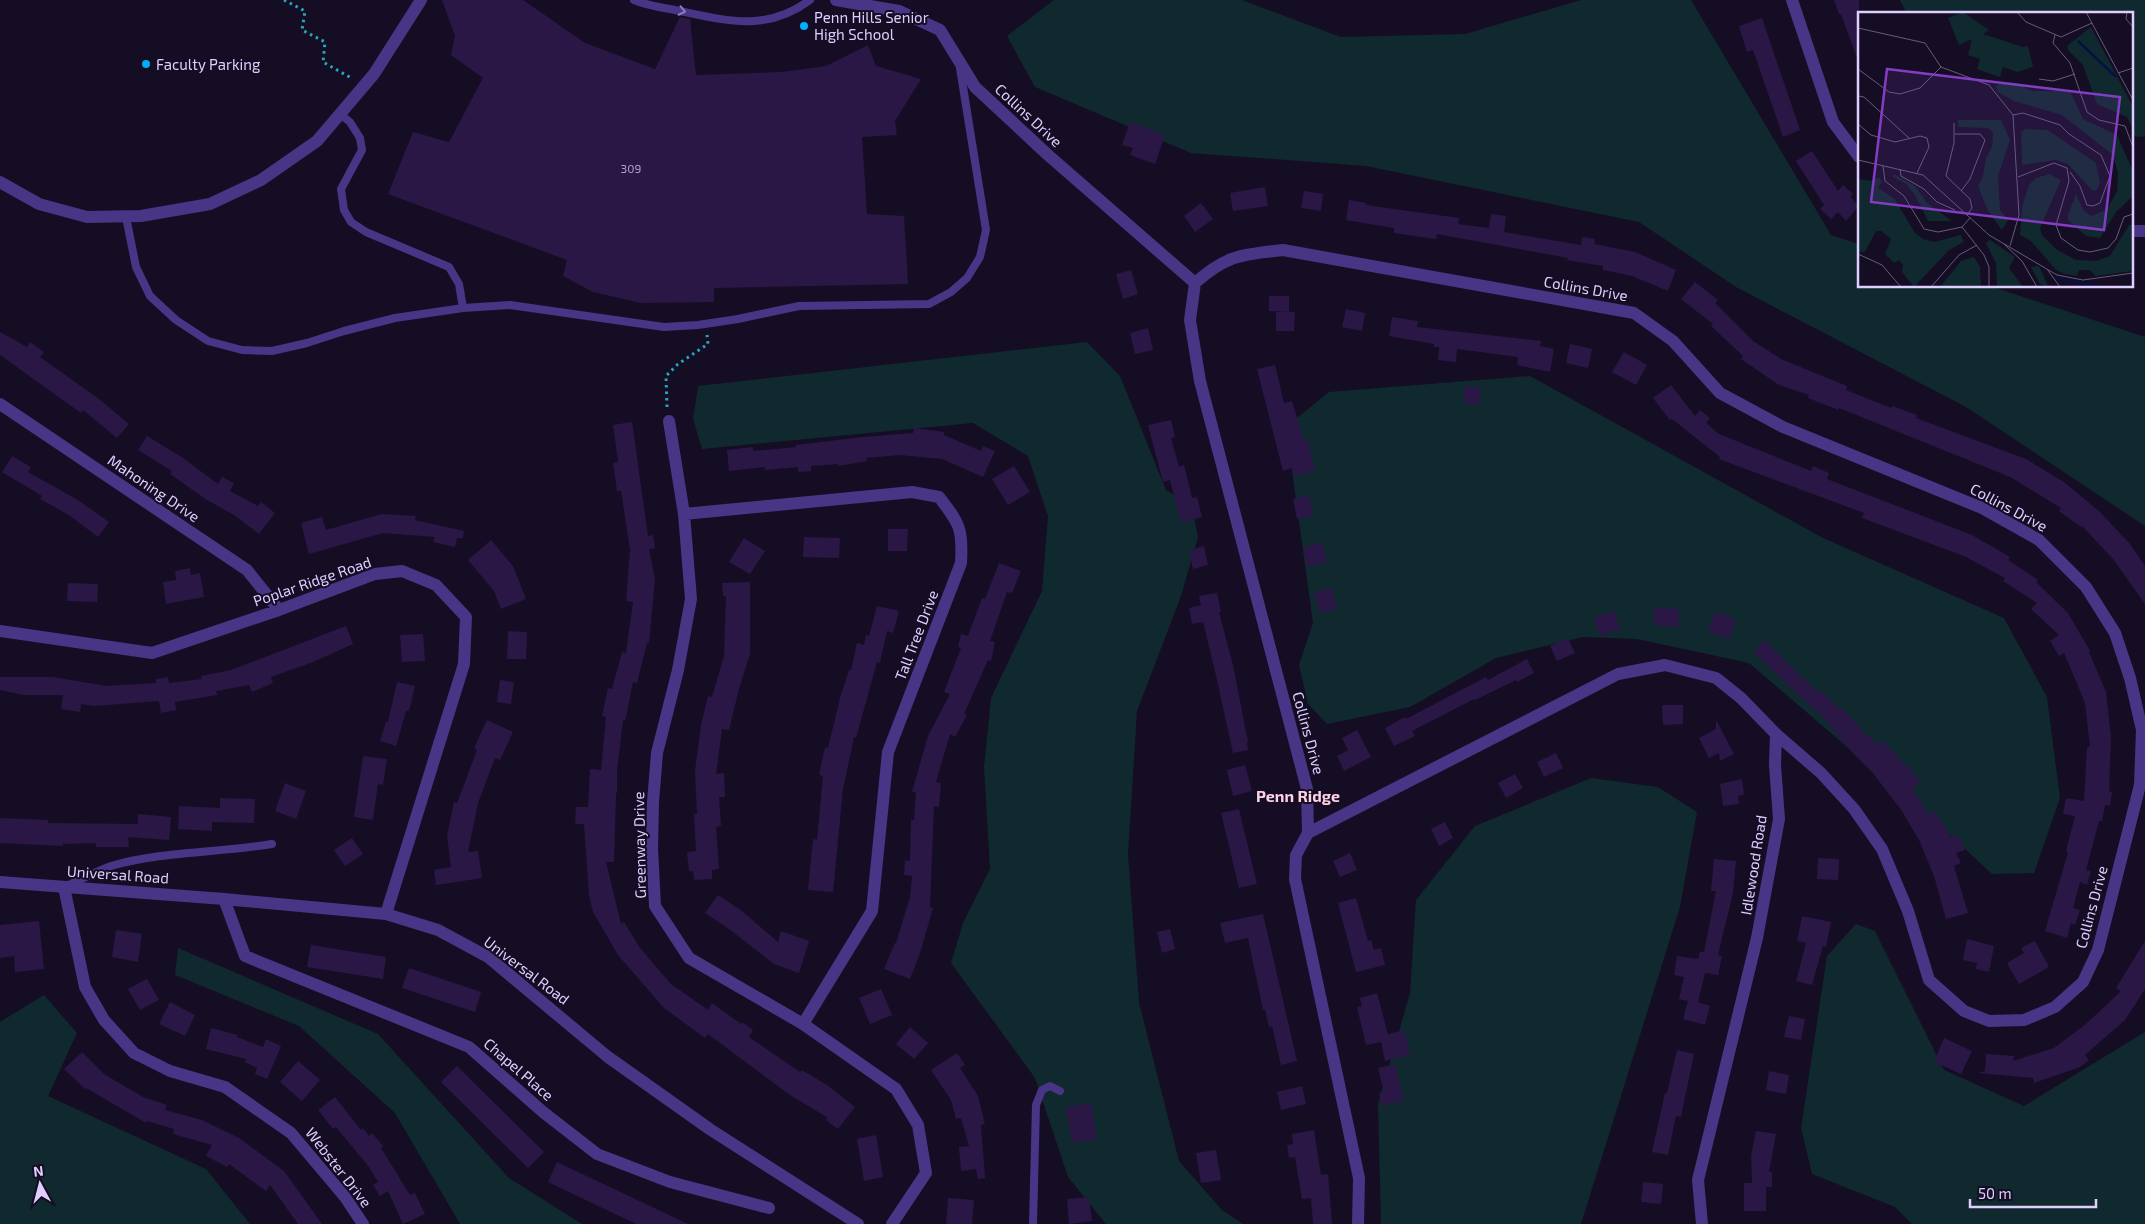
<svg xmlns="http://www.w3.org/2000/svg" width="2145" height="1224" font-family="'Exo 2',sans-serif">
<rect width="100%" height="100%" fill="#150d24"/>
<path fill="#0f292e" d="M1054,0H1242L1341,37L1465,34L1581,0H1691L1831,235L1859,244V286H1990L2145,337V526L1966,407L1736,287L1639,222L1366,166L1191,153L1035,87L1007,36Z
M1900,0H2145V137L2131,136V14H1907Z
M1087,342L1120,376L1166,490L1192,506L1198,537L1181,596L1137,711L1128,854L1139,1002L1179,1161L1222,1210L1243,1224H1106L1068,1177L1035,1078L951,963L963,923L990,869L984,767L991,698L1042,591L1048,516L1028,456L973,423L702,449L693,419L698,386Z
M1530,376L1823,538L2004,618L2047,697L2060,798L2034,873L1992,874L1951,836L1749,663L1637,639L1583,637L1496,658L1410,707L1327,724L1308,704L1299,665L1313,623L1286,427L1329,392Z
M1591,778L1658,787L1697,812L1680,907L1581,1224H1381L1378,1104L1410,993L1416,900L1475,826Z
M1856,924L1875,931L1944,1070L2024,1106L2145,1032V1224H1912L1895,1207L1812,1174L1801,1128L1827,956Z
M178,948L378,1034L509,1178L582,1224H460L395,1113L299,1026L175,975Z
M44,995L77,1033L48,1096L206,1169L250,1224H0V1022Z"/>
<path fill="#2a1746" d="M442,0H523L585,43L655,69L680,17L690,19L696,75L782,72L826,66L868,45L876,66L921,79L895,121L897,135L862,137L867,214L904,216L908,284L714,288V302L641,303L593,292L563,276L567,260L388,194L413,132L449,142L483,78L451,55L455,36Z
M1834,0H1859V57L1857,58L1841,14H1839Z
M1762,18L1800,130L1783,137L1753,50L1747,52L1739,26Z
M1130,122L1165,135L1155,164L1130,155L1133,148L1122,145Z
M1812,151L1838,191L1843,185L1853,194L1850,197L1859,206L1846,221L1838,212L1831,219L1820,209L1824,205L1796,161Z
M1265,187L1268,206L1233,211L1230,193Z
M1304,191L1323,194L1321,211L1301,208Z
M1349,200L1366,203V205L1459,218L1458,224L1489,228L1491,214L1506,216L1504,232L1581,245L1582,237L1595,239L1594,244L1635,252L1676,270L1668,291L1632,276L1603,270V266L1567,260L1568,258L1437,234L1436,239L1394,233V228L1346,220Z
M1201,203L1213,219L1195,232L1184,216Z
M1131,270L1138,294L1123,299L1116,274Z
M1695,282L1718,300L1715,303L1753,341L1781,359L1847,386L1846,390L1891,408L1892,406L1917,415L1916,418L2026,459L2064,482L2100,512L2130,544L2145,566V604L2113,559L2082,526L2081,527L2059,511L2061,508L2012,478L1988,468L1839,408V410L1808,398L1809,395L1779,385L1741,359L1743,356L1711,326L1713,324L1681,299Z
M1269,296H1289V312L1269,311Z
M1346,309L1365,313L1362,331L1342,327Z
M1276,312H1295L1294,331H1276Z
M1392,317L1418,321L1417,327L1541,341L1540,346L1554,349L1550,372L1517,365L1518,357L1457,349L1456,362L1438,360L1439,347H1434V344L1389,336Z
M1148,328L1153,350L1135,354L1130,333Z
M0,332L27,347L30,342L44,352L40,357L99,399L129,424L117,438L83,410L81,413L0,355Z
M1570,344L1592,349L1588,368L1566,363Z
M1624,352L1647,365L1636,385L1612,372Z
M1275,365L1284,403L1292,401L1304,441L1308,440L1315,471L1294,476L1292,468L1283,471L1257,369Z
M1671,385L1695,416L1700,410L1710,418L1706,423L1719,434L1811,471L1813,466L1829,473L1827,479L1972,535L2010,557L2008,560L2038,580L2036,582L2068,613L2090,651L2089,652L2106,692L2111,737L2109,791L2112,792L2110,806L2105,805L2102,821H2099L2086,870L2091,871L2087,885L2080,882L2073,908L2080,910L2075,925L2071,923L2067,938L2045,931L2068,852L2066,851L2075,816L2063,814L2066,798L2084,801L2087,747H2090L2085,703L2064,653L2059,656L2050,641L2059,635L2031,609L2037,603L2003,581L2005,578L1966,557L1862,518L1864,513L1719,459L1720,457L1672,419L1670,420L1653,398Z
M1465,386L1481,388L1479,405L1463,403Z
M1171,420L1175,437L1171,438L1179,467L1184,465L1192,498L1197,497L1202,517L1181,523L1170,480L1163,482L1148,425Z
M632,422L648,536L653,535L655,548L649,549L655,579L649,643H647L637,683L633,682L625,721L623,720L617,771V793H616L614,862H606L621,924L624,922L640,948L671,984L708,1010L712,1003L741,1024L742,1022L753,1030L749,1037L800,1072L802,1070L827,1085L855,1107L838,1129L826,1120L828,1118L787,1093L708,1034L705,1038L664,1008L618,955L593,912L589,895L584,824H575L576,807H588L590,769L601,770L606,717L602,716L608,688L612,689L622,652L626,653L633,602L626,601L630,550L621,491H617L613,463L618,462L613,425Z
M914,428L944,432V435L981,451L983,446L995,451L983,477L942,459L899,455L866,458L867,461L838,466V464L811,466V471L798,472V467L765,470V467L729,471L727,450L753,447V451L796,447V445L863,437L913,433Z
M147,436L183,458L218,484L222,477L234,483L230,491L258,506L261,502L275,513L259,534L234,515L207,500L170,474L172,471L138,450Z
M12,456L31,467L28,472L78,500L109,522L98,537L69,515L40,499L42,496L2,472Z
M1014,466L1030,492L1008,505L992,479Z
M1309,495L1313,516L1297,519L1293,499Z
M382,514L416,516L415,520L464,531L463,538H457L455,547L433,542L435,537L383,533L309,554L301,523L322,517L326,530Z
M888,529H908L907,551H888Z
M804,537L840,538L839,558L803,557Z
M744,538L765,551L750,574L729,562Z
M491,540L513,566L526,599L501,609L494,591L468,560Z
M1322,542L1327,562L1308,567L1303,548Z
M1204,546L1208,565L1193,569L1189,550Z
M999,563L1021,571L1012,593L1007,592L990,641L995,642L991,661L988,660L964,714L967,715L955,737L950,734L936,782L941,783L939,807L934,806L930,907L933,908L920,953L910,979L884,969L895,943H896L910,897L912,876L904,875L905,860L910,861L911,820H914L916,792H912L928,736L950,694L944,692L961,648L958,647L961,634L968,636L982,598L985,599Z
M190,568L191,575L200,573L204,597L166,604L163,582L176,580L175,571Z
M750,582V654L739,689L729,730L722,729L716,774L724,773L725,797H719L721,826L716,827L719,869L712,870V879L694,880L693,871H689L687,852L696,851L694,814H697L695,771L701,725L708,696L712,697L724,656L726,596H723L722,583Z
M68,583L98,584L97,602L67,601Z
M1332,588L1337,609L1320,613L1314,592Z
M1217,593L1221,612H1219L1233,665L1248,742L1247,743L1248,750L1233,753L1215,671L1203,622L1192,624L1189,608L1201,605L1199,596Z
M877,606L899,611L893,633L887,631L880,663L877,662L856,738L854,737L843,789L833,892L808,890L813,839L817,840L823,776L819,775L825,747L828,748L840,698L849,670H851L857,643L864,645L866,635L869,636Z
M1654,608L1679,609L1678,627L1654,625Z
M1614,611L1620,629L1600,636L1593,618Z
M1715,612L1736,619L1729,639L1708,632Z
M346,626L353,644L313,662L271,677L273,683L252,692L249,685L216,691L217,695L175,702L176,710L161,713L159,701L93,706L81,704L80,712L61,709L63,695H23L0,690V677H53L106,686L156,683V679L168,677L169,683L202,679L201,676L231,670Z
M508,631L527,632L526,659H507Z
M423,634L425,661L402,662L400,635Z
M1568,638L1575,653L1557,661L1550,646Z
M1764,640L1818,693L1821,690L1839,709L1841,707L1867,736L1868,735L1878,745L1883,741L1907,767L1908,766L1920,782L1912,788L1929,815L1935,811L1951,837L1958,835L1965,850L1956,853L1961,863L1954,866L1968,913L1946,919L1934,876L1920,842L1902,811L1872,772L1851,751L1816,709L1815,710L1753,652Z
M1527,659L1534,673L1517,682L1516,680L1475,700L1474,699L1412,731L1415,736L1394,746L1385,728L1405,717L1406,719L1486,677L1488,680Z
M500,680L514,682L511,704L497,702Z
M397,682L415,686L409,711H406L396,746L380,741L386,722H388Z
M1662,705H1683V724L1663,725Z
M487,720L513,732L500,760L495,758L478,803L468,852L478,851L482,878L436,885L434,870L451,867L447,836L454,802L457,803L477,750L474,748Z
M1716,720L1734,754L1720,761L1719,753L1709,758L1699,738L1716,729Z
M1357,730L1371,757L1344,771L1337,756L1348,750L1342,738Z
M1556,753L1563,768L1544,777L1537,762Z
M363,756L387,759L383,785L378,784L373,820L354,817Z
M1245,765L1252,791L1233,796L1227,770Z
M1515,774L1523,788L1506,798L1498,783Z
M1742,779L1744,795L1738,796L1739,804L1723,806L1720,784Z
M285,783L306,791L296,819L275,811Z
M220,798L255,799L254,823L212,822V831L178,829L179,806L220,808Z
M1239,809L1257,884L1239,888L1221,813Z
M138,814L171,817L169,840L128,837L129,847H96V843L63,844V846L0,843V818L48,820V823L138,824Z
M1445,822L1453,838L1439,846L1431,829Z
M352,838L363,854L345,866L334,850Z
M1350,853L1357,870L1340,877L1333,861Z
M1818,858L1839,859L1838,880L1817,879Z
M1714,859L1736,861L1733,893L1718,955L1722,956L1718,975L1705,973L1698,1002L1710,1006L1705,1025L1683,1019L1688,1001L1679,999L1684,977L1674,975L1677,956L1698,959L1700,952H1704L1716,891H1711Z
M718,895L742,911L778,942L781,931L809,941L799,973L774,964L729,929L705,913Z
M1356,898L1368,941L1371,940L1374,950L1381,948L1385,965L1356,972L1338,903Z
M1263,914L1297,1061L1281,1065L1272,1026L1269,1027L1265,1009L1263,1010L1248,938L1225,943L1220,923Z
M1802,916L1831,922L1826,947L1823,946L1812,985L1796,981L1806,943L1797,941Z
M39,921L44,969L15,972L14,956L0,958V925Z
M1170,929L1175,949L1162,953L1157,932Z
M116,930L142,934L138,962L112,957Z
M1967,939L1994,946L1989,972L1976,969L1977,963L1963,960Z
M2035,941L2049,967L2019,984L2007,963L2024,953L2021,948Z
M2145,941V989L2125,1020L2085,1055L2089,1060L2080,1067L2034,1083L2033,1078L1978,1073L1985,1071L1986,1054L2014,1056L2013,1061L2054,1048L2086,1024L2121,991L2116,988Z
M311,945L386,957L383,979L307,967Z
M409,968L481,992L475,1012L402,988Z
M147,979L159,1000L140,1010L128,989Z
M881,989L892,1015L870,1024L859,998Z
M1377,993L1388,1034L1404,1030L1410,1055L1385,1061L1381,1042L1366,1045L1357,1007L1362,1006L1360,998Z
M170,1002L195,1015L185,1036L159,1024Z
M1789,1016L1805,1019L1801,1040L1784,1037Z
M910,1027L928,1043L914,1059L896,1044Z
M211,1028L238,1035L237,1037L263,1047L266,1039L281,1046L267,1079L255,1074L257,1068L245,1062L246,1059L206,1049Z
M1944,1038L1972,1051L1961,1074L1934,1062Z
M1677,1050L1694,1054L1681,1117L1676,1116L1668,1155L1652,1152L1665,1093H1667Z
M82,1052L104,1074L143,1097L167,1105L165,1110L202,1120L239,1138L284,1171L322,1224H298L270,1185L266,1191L229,1164L227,1167L206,1156L212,1145L173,1134L174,1129L147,1121L146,1123L86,1088L85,1089L64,1069Z
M957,1053L965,1065L960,1068L978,1096L985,1124L981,1125L985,1178L978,1179L976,1169L961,1171L959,1147L969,1146L961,1118L956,1119L951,1100L931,1070Z
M298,1061L320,1080L302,1101L280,1082Z
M1395,1064L1404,1100L1382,1106L1379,1093L1384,1092L1378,1068Z
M457,1066L544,1152L528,1168L441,1082Z
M1769,1071L1789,1075L1786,1094L1766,1090Z
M1302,1086L1306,1104L1281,1110L1277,1092Z
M335,1097L361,1130L363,1128L369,1136L372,1133L383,1146L381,1148L410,1195L415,1193L425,1214L403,1224L388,1191L380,1196L373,1185L378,1182L369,1167L336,1127L333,1129L318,1110Z
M1091,1103L1097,1139L1072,1143L1066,1107Z
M1314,1130L1321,1175L1328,1174L1332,1224H1313L1311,1198L1302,1199L1295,1157L1289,1158L1287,1145L1293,1144L1292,1134Z
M1756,1131L1776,1134L1769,1172H1772V1187H1766V1211H1744V1183H1752L1751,1156Z
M876,1135L883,1177L864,1181L857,1139Z
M1216,1150L1221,1180L1201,1183L1196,1153Z
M557,1162L688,1224H636L548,1182Z
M1643,1182L1663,1184L1661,1204L1641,1202Z
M1089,1197L1092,1221L1069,1224L1067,1199Z
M948,1198L974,1200L972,1224H946Z"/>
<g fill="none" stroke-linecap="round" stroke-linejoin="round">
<path stroke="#27a6bb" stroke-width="3" stroke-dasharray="2.5 4" stroke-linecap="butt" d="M284,0L305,11L302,30L325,42L323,62L353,79
M667,407L666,376L678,364L708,344L707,335"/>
<path stroke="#483586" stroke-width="8" d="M634,0C648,6 665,8 680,11C727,21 767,32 810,0
M340,114L350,122L360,138L362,150L341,189L344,210L351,222L366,232L449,267L459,284L463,308
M126,217L136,267L150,296L176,320L208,341L242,350L272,351L307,343L344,331L395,318L463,308L510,305L664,327L698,325L738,319L799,306L929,304L951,292L967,278L980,257L986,230L960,68
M69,885C82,879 97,871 111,866C162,851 219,853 272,844
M1033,1224L1036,1105L1042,1090L1050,1086L1060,1091"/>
<path stroke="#483586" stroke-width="12" d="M836,0L899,11L940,30L975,87L1048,155L1195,283L1190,320L1200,381L1307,789L1308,833L1296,855L1295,879L1359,1178L1358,1224
M1792,0L1833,122L1859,157
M0,182L39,204L87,217L141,216L210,204L261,180L317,141L374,74L421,0
M2131,231H2145
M1195,283C1228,254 1242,255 1283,250L1634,313L1673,341L1720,393L1783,427L1982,508L2039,540L2086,587L2115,633L2130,678L2142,730L2140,785L2098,950L2083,982L2055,1007L2024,1020L1989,1021L1964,1011L1929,980L1908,911L1882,849L1854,809L1821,773L1776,734
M0,404L247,570L279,610
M669,421L684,514L691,599L678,670L657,753L653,802L652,848L655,906L689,958L803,1024L896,1089L918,1125L926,1173L892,1224
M684,514L912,492L939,497C960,524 963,529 961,563L888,752L872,911L803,1024
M0,631L152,653L279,610L375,574L402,571L436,585L466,617L464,664L386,914
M1308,833L1618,674L1665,665L1716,678L1741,698L1776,734L1775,765L1779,819L1757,938L1698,1180L1702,1224
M64,887L85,987L104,1020L134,1053L170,1071L225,1087L291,1133L345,1197L363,1224
M224,899L245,956L469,1047L543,1112L597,1154L670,1182L769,1208"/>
<path stroke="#483586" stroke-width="12" d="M0,882L224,899L386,914L438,930L488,957L608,1057L711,1130L858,1224"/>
</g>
<defs><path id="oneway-chevron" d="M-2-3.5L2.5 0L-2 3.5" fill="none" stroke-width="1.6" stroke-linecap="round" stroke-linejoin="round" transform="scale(1.25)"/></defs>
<use stroke="#8c7abc" href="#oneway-chevron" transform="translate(682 11) rotate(12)"/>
<g fill="#00aefa" stroke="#150d24" stroke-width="2">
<circle cx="804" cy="26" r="5"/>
<circle cx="146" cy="64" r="5"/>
</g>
<g text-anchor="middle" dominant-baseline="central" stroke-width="4" stroke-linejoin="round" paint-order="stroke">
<g font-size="12" fill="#b1a1d1">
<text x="631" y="168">309</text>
</g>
<g font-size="15" fill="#decfff" stroke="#150d24" text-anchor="start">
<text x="814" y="17">Penn Hills Senior<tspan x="814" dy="17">High School</tspan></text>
<text x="156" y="64">Faculty Parking</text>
</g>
<g font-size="15" fill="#decfff" stroke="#150d24">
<text transform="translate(1029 115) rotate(43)">Collins Drive</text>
<text transform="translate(1586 288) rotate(10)">Collins Drive</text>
<text transform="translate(154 488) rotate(34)">Mahoning Drive</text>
<text transform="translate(2009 507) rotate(28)">Collins Drive</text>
<text transform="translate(312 581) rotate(-19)">Poplar Ridge Road</text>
<text transform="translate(916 635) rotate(-69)">Tall Tree Drive</text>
<text transform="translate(1309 733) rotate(75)">Collins Drive</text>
<text transform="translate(639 845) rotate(-91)">Greenway Drive</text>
<text transform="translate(1753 865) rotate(-81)">Idlewood Road</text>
<text transform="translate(118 874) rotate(4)">Universal Road</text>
<text transform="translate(2091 907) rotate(-75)">Collins Drive</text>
<text transform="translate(527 970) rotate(37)">Universal Road</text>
<text transform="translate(519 1069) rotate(41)">Chapel Place</text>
<text transform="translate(339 1167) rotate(52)">Webster Drive</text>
</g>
<g font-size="16" font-weight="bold" fill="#ffd1e5" stroke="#150d24">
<text x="1298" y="795">Penn Ridge</text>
</g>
</g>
<g transform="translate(1858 12)">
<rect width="275" height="275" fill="#150d24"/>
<path d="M105,0L131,18L125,22L165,35L170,34L175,55L159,60L145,55L142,65L119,57L122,47L110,43L114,27L101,33L90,6ZM233,15L275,95V117L269,105L239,92L225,53L210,38L209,34ZM144,70L159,71L174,79H212L225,107L259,123L275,159V184L258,200L242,226L228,224L210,208V203L218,182L226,199L234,204L249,197L259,179L260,161L255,143L204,103L156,89L140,80L138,74ZM100,108H143L152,128L140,164L142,198L150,208L144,218L130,199L120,174L125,164L128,146L134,135L135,120L129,116L100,115ZM168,117L190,118L238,151L242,171L238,179L234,178L210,152L198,148L164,153L163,120ZM36,162L57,174L69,191L94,209H70L57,183L48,172L35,165ZM191,162L203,168L182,216L184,223L199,238L218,248L238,249L252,244L271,213L275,212V259L238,264L232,258H221L219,264L207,262L198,258L173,229L162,223L164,195L171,173L178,166ZM21,165L24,170L20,176L36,186L57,221L65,227L76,230L103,223L106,230L91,238L56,275L44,260L45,253L41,248L36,251L27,242L33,227L23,219H18L7,240H0V167L13,169ZM132,228L157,245L151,256L165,275H139L138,251L128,231ZM116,245L122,255L123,275H82L103,249ZM181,254L190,274L192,275L182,272L173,255Z" fill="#0f292e"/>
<path fill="none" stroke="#061043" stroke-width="2.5" d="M220,29L258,65M200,266L242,275"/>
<path fill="none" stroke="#655b7c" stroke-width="1" d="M159,0L168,10L203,25L234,11M228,0L275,88M269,0L268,7L275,15M0,16L67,31L83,55L62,76L42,82L31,80L0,57M197,23L195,31L212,51L229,100L241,108L267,114L275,135M83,55L131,73L155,103L161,203L152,234M260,61L275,56M181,67L195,69L217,62M0,84L6,85L52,127M155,103L165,101L202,113L211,122L243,143L252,164L242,191L235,194L229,193L222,174L212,160M96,111V131L88,164L112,187L114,196L109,203M0,112L13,123L37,130L62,124L69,126L71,135L59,161M97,122H122L127,128L112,167L103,179M0,148L65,163L131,223L199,263L225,268L275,261M25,154L27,169L46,184L66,217L80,220L104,215L112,206M42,157L43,164L66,177L79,190L97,198M160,165L196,151L209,156L211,169L198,213L203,226L220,238L232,240L250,236L258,227L266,205L275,202M104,215L126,243L131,255V275M146,232L164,249L179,275M0,242L24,253L43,275M189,257L202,275M73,275L101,243L119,233"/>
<path fill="#853cc5" fill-opacity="0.15" stroke="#853cc5" stroke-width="2.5" d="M29,57L262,85L246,218L13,190Z"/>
<rect width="275" height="275" fill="none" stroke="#decfff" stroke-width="2.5"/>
</g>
<g transform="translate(40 1184) rotate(353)" stroke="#150d24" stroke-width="4" paint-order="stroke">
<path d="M0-4L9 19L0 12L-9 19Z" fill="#decfff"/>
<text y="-8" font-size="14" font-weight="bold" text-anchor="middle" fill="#decfff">N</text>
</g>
<path d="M1970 1199v8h126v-8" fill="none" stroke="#decfff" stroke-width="2.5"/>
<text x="1978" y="1199" font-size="15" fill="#decfff" stroke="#150d24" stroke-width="4" paint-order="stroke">50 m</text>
</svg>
